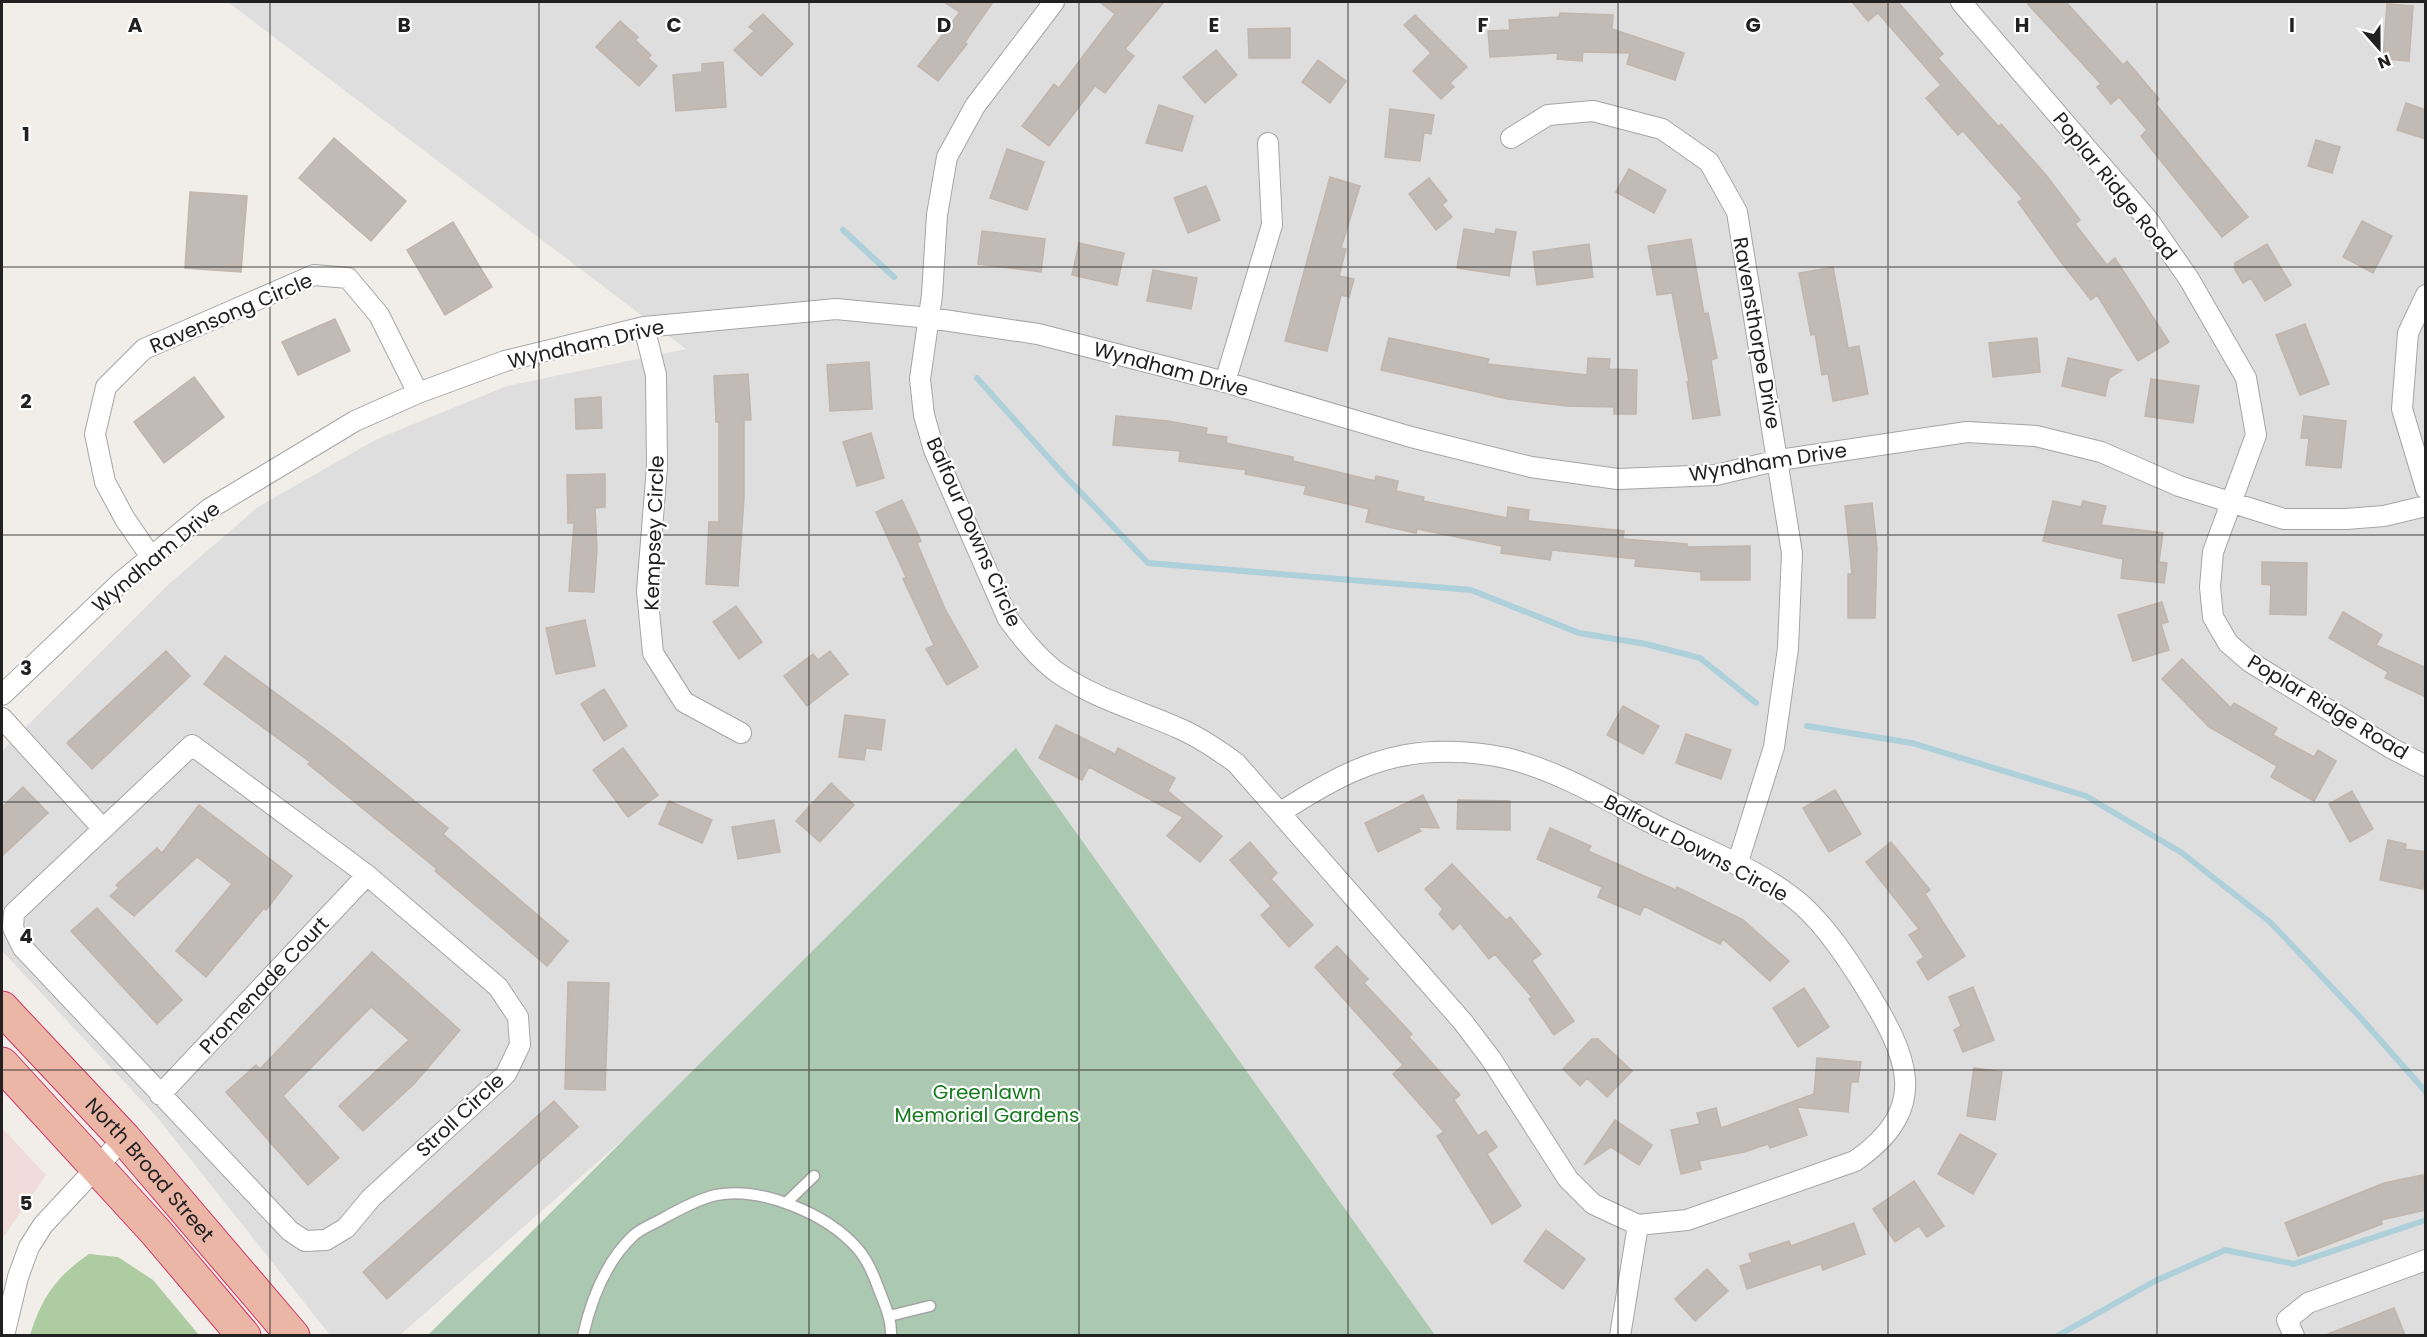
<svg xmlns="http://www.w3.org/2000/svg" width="2427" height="1337" font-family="Poppins,sans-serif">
<rect width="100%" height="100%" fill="#f1eee9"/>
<path fill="#dfdede" d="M228,2H2425V1335H1435L1017,749L760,1020L400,1335H330L156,1116L2,951V751L170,583L258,507L377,439L507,386L686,349Z"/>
<path fill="#f0dbda" d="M2,1128L46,1175L2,1239Z"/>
<path fill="#adcca1" d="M89,1254L118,1257L153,1280L199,1335H30C42,1297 56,1277 89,1254Z"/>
<path fill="#abc8b0" d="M1016,748L1435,1335L427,1336Z"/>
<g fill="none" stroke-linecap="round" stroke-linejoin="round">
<path stroke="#add0da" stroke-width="6" d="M843,230L894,277
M977,378L1064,475L1148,563L1471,590L1579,633L1646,644L1700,658L1756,703
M1807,726L1912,743L2086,796L2182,853L2270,922L2359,1016L2426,1092
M2057,1336L2155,1281L2225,1250L2294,1264L2426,1220"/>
</g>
<path fill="#c1bab5" stroke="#c1b5ac" stroke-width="1.5" d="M944,2H993L965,42L967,44L938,81L918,66L960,12Z
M1100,2H1164L1125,49L1134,56L1105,93L1095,86L1049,146L1022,126L1054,84L1059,88L1115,14Z
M1852,2H1898L1943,54L1938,58L1999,127L2001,124L2046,175L2080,220L2075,224L2107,265L2115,258L2169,342L2138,361L2097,295L2091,300L2061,262L2018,202L2023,199L1963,131L1958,135L1926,98L1941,85L1878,13L1868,21Z
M2026,2H2066L2123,65L2127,61L2159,99L2155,103L2248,217L2222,237L2141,136L2147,130L2119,97L2111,104L2097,87L2101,84Z
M2387,4L2413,6L2409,61L2383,59Z
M1560,13L1613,15L1612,29L1684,53L1675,80L1627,64L1630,53L1583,52L1582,61L1557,59L1558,53L1490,57L1488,31L1510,30L1509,20L1559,17Z
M763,14L793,44L761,76L734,50L754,31L749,27Z
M1415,15L1467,67L1450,83L1454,87L1441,99L1413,71L1431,53L1404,25Z
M620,21L638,37L635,40L651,55L648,58L657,66L639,86L596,47Z
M1290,28V58H1249L1248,29Z
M1216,50L1237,75L1205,103L1183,77Z
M1318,60L1346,81L1330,103L1302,82Z
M723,62L726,107L676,111L673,75L702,72V64Z
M2406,103L2426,110V139L2397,130Z
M1159,105L1193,116L1182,151L1146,143Z
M1390,109L1434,115L1431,134L1424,133L1420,161L1385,157Z
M334,138L406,201L371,241L299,178Z
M2316,140L2340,147L2332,173L2308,166Z
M1007,149L1044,162L1027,210L990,198Z
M1629,169L1666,190L1654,213L1616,192Z
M1330,177L1360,186L1341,248L1346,249L1339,276L1354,279L1349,297L1341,295L1327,351L1285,341Z
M1429,178L1447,201L1442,205L1452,217L1436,230L1409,194Z
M1206,186L1220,220L1188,233L1174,198Z
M190,192L247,196L241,272L185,268Z
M2362,221L2392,236L2373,273L2343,257Z
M453,222L492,287L445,315L407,250Z
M1464,229L1495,234L1496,229L1516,232L1509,276L1457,268Z
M982,231L1045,239L1041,272L978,264Z
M1691,239L1704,314L1708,313L1717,358L1711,360L1720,415L1693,419L1687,382H1689L1672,293L1657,295L1648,246Z
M1079,243L1124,253L1117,285L1072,275Z
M1589,244L1593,277L1537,285L1533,252Z
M2267,244L2291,285L2265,301L2251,278L2243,283L2235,270V263Z
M1833,267L1848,348L1859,346L1868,394L1833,401L1828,374L1822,375L1815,334L1811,335L1799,273Z
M1153,270L1197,278L1191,309L1147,301Z
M335,319L350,351L298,375L282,342Z
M2305,324L2329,384L2300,395L2276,335Z
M1389,338L1489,359L1487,364L1587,375L1588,358L1610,359L1609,369L1637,370L1636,414H1614V407L1567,406L1508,399L1381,370Z
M2037,338L2040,372L1993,377L1989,343Z
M2068,358L2122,370L2109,378L2105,396L2062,386Z
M869,362L872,409L830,411L827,365Z
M748,374L751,420H744V497L738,586L706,584L709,522H719V422H716L714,376Z
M194,377L224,417L164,463L134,422Z
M2151,379L2199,386L2193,423L2145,416Z
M601,397L602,428L576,429L575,399Z
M1116,416L1168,421L1207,428L1206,434L1227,437L1226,443L1293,457V461L1375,481L1376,476L1398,481L1396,491L1424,497L1423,501L1507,518L1508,507L1529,510L1528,521L1624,531L1623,539L1687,544V547L1750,546V580H1701V572L1635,566L1636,559L1552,550L1550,560L1501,553L1502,546L1417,529L1416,533L1366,522L1369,509L1304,494L1306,486L1245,474L1246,470L1179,461L1180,451L1113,445Z
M2304,416L2346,421L2341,468L2306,465L2309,438H2301Z
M871,433L884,478L857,486L843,442Z
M605,474V507L595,508L597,549L594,592L569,591L574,523H568L567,475Z
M902,500L921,541L917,543L945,609L978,667L947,685L926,649L934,645L903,579L906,577L876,512Z
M2053,501L2081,507L2083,501L2106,506L2101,525L2163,533L2159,562L2167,563L2164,583L2121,578L2123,559L2043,541Z
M1872,503L1877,548L1875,618H1848V574H1852L1845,506Z
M2262,562L2307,563L2306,615L2270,614L2271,585L2262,584Z
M2162,602L2168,622L2161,624L2169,650L2133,661L2118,615Z
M736,606L762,642L739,659L713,622Z
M2343,612L2382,635L2376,645L2426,668V697L2385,678L2388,672L2329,638Z
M585,620L595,666L556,674L546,628Z
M166,651L190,676L92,769L67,743Z
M830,651L848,674L807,706L784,676L813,654L818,660Z
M225,656L337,738L448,828L443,834L568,941L547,966L435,871L437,869L308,764L310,762L204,684Z
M2182,659L2231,708L2234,703L2277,728L2273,735L2314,757L2318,750L2336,761L2314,801L2271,777L2277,766L2209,727L2162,679Z
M604,689L627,726L604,741L581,704Z
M1623,706L1659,726L1643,754L1607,735Z
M845,715L885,720L881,750L866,748L864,760L839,757Z
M1056,725L1115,754L1118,748L1175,778L1168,791L1222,836L1200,862L1167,836L1183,817L1089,767L1082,780L1039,758Z
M1686,734L1731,750L1721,779L1676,763Z
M623,748L658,795L628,817L593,770Z
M831,783L854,805L820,842L796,821Z
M23,787L48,813L2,856V807Z
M1835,790L1861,834L1829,852L1803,808Z
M2352,791L2373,829L2350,842L2329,804Z
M1423,795L1439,828L1417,827L1421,831L1378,852L1365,823Z
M1458,800L1510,801V830L1457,829Z
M669,801L712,820L702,843L659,824Z
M199,805L292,876L266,910L264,908L206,977L176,951L232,884L197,857L134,916L110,896L119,888L116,885L157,848L162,853Z
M774,820L780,852L738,859L732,827Z
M1550,828L1591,846L1588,851L1676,890L1677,887L1743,920L1789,961L1770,981L1723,939L1720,944L1644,906L1640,915L1598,897L1602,887L1537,859Z
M2388,840L2406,844L2405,849L2426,852L2423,889L2380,880Z
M1250,842L1277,873L1271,879L1313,925L1289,947L1261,915L1271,906L1230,860Z
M1891,842L1930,890L1925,894L1965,956L1928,980L1917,962L1924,957L1909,935L1919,929L1866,862Z
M1452,864L1506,920L1510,917L1541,954L1532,961L1574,1021L1554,1035L1529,999L1532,997L1495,954L1489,959L1460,923L1453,930L1439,914L1443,909L1425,889Z
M97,908L182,1000L157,1024L71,931Z
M1337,946L1368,979L1364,983L1412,1034L1409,1037L1460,1095L1454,1100L1478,1136L1486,1131L1497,1147L1487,1154L1521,1206L1492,1224L1437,1136L1444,1132L1393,1074L1403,1065L1315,967Z
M372,952L460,1030L414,1084L363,1131L339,1106L409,1040L371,1007L283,1096L339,1158L308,1185L226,1092L256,1065L260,1069Z
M568,982L609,983L605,1090L565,1089Z
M1973,987L1994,1040L1963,1052L1954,1030L1961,1026L1949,997Z
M1804,988L1829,1027L1798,1047L1773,1008Z
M1592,1039H1598L1632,1071L1607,1097L1587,1078L1580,1086L1563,1069Z
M1817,1058L1861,1062L1858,1082H1851L1848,1112L1797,1107L1807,1135L1770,1148L1768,1144L1744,1152L1699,1161L1701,1169L1681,1174L1671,1130L1700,1124L1697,1113L1716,1108L1721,1128L1814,1094Z
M1974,1068L2002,1072L1995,1120L1967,1116Z
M554,1101L578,1127L387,1299L363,1272Z
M1615,1120L1652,1145L1639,1165L1611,1147L1584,1165Z
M1960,1134L1996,1154L1973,1194L1938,1174Z
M2423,1175L2426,1210L2381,1220L2382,1224L2298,1256L2285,1223L2384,1183Z
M1914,1181L1944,1226L1927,1237L1919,1226L1895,1242L1873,1209Z
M1854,1223L1865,1254L1823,1270L1821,1264L1747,1289L1740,1266L1752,1262L1749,1254L1789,1241L1791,1246Z
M1546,1230L1585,1259L1563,1289L1524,1261Z
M1707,1269L1728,1291L1695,1321L1675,1299Z
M2394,1308L2405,1335H2328V1334Z"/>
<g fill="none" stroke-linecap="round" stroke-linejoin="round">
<defs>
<path id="service" d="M786,1203L814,1176
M889,1316L930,1306
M583,1336C591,1300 606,1261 634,1235C642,1228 653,1224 662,1219C678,1210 698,1199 716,1195C761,1186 827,1214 857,1248C867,1259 873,1273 878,1287C884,1303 892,1319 891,1336"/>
<path id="minor" d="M1054,2L975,106L947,157L937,215L932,295L920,379L924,415L934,450L1008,619C1023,639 1038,658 1058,673C1094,698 1137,710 1176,727C1198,736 1217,749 1236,763L1463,1022L1491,1059L1568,1179L1593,1204L1638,1225L1687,1220L1855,1161C1933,1107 1907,1055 1865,987C1847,958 1827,928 1802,905C1763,871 1709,851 1663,829C1613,804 1561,771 1506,758C1483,753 1458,751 1434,752C1376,754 1329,781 1281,812
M1961,2L2149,221L2189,279L2246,378L2256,435L2213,552L2210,587L2213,617L2228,643L2250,662L2391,748L2426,766
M1511,138L1548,115L1593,111L1662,129L1709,162L1737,212L1792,553L1788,648L1774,747L1737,865
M2426,295L2408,333L2402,409L2426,489
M644,327L656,375L657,467L647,591L653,653L684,702L741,733
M1225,382L1272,225L1268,143
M151,557L125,519L105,482L95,434L106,387L144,349L314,275L348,278L379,315L418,393
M2,695L121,582L209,509L355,421L418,393L505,361L644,327L836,309L930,318L1038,334L1225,382L1411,437L1531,467L1618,479L1716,475L1779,460L1967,432L2036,436L2101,452L2179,486L2284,519H2346L2384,516L2426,506
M2,718L103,829
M192,745L367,875L498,987L518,1017L520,1045L506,1074L371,1198L346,1228L326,1240L305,1241L290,1231L23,948L13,928L14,913Z
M160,1095L367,875
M4,1336L18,1277L29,1247L43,1225L124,1138
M1620,1336L1638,1225
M2294,1336L2287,1320L2308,1303L2426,1260"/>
<g id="trunk">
<path id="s1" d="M2,1008L124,1138L293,1336"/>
<path d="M2,1064L155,1231L244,1336"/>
</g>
</defs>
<use href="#service" stroke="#a5a5a5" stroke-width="13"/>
<use href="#minor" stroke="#a5a5a5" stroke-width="22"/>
<use href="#trunk" stroke="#ce3669" stroke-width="35"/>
<use href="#service" stroke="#fff" stroke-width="10"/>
<use href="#minor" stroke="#fff" stroke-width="20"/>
<use href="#trunk" stroke="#ebb6a6" stroke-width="33"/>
</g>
<path fill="none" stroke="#212121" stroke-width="1.5" stroke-opacity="0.55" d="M270,2V1336M539,2V1336M809,2V1336M1079,2V1336M1348,2V1336M1618,2V1336M1888,2V1336M2157,2V1336M2,267H2426M2,535H2426M2,802H2426M2,1070H2426"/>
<g text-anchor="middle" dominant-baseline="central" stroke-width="4.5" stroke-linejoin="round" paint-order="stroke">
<g font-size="20" fill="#212121" stroke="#fff">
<text transform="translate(2115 186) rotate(51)">Poplar Ridge Road</text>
<text transform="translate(231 313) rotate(-23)">Ravensong Circle</text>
<text transform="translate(1757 333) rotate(80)">Ravensthorpe Drive</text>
<text transform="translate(586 344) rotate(-13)">Wyndham Drive</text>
<text transform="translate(1171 369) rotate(15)">Wyndham Drive</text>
<text transform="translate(1768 462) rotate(-9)">Wyndham Drive</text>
<text transform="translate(974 532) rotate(66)">Balfour Downs Circle</text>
<text transform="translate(654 533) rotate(-88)">Kempsey Circle</text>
<text transform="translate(156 557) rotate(-40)">Wyndham Drive</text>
<text transform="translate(2328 707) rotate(31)">Poplar Ridge Road</text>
<text transform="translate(1696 848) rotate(28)">Balfour Downs Circle</text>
<text transform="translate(264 985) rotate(-47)">Promenade Court</text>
<text transform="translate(460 1115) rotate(-43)">Stroll Circle</text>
<text stroke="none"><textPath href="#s1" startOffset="219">North Broad Street</textPath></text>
</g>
<g font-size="20" fill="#15791e" stroke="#fff">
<text x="987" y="1092">Greenlawn<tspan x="987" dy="23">Memorial Gardens</tspan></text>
</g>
</g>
<g font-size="20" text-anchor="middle" font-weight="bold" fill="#212121" stroke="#fff" stroke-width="4.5" stroke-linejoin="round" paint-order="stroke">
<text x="135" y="32">A</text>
<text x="404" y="32">B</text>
<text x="674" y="32">C</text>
<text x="944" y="32">D</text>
<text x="1214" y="32">E</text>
<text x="1483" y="32">F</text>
<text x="1753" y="32">G</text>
<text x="2022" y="32">H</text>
<text x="2292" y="32">I</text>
<text x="26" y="141">1</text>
<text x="26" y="408">2</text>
<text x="26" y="675">3</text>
<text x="26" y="943">4</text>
<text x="26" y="1210">5</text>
</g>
<rect width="2427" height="1337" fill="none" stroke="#212121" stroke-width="6"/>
<g transform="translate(2379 48) rotate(159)" stroke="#ffffff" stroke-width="4.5" paint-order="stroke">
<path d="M0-4.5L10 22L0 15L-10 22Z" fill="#212121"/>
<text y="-9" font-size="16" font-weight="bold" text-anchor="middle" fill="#212121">N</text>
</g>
</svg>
